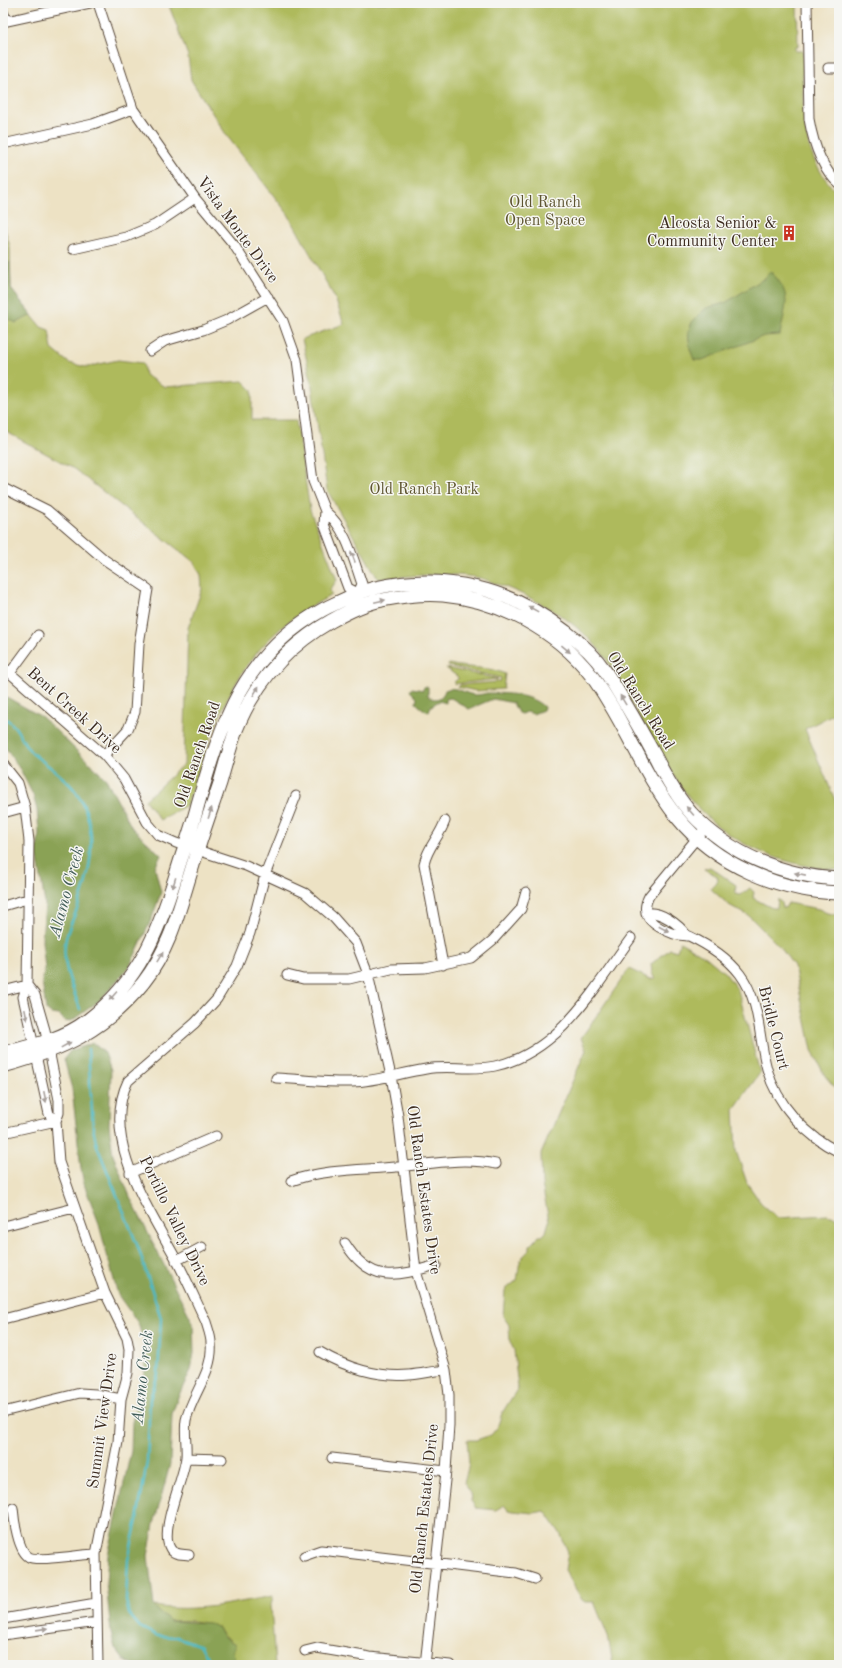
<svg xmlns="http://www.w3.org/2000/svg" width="842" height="1668" font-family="'Old Standard TT',serif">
<rect width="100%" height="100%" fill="#f6f6f2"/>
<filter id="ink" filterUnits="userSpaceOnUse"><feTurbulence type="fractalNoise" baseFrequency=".025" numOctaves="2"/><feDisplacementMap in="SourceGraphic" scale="8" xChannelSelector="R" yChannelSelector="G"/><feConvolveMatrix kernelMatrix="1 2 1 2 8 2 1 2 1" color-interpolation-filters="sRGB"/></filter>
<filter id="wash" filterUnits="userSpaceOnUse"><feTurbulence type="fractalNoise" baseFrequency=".012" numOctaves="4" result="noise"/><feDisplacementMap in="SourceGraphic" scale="16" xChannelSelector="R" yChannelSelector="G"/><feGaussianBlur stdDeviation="0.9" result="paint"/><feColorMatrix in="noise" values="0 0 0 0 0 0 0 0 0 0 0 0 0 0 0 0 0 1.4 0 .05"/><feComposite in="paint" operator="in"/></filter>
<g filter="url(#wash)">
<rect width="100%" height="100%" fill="#ede2c4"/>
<path fill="#aeba5c" stroke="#74723d" d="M168,3H797L798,47H795V51H803C804,108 796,151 839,195V711L805,729L839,809V870C788,867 737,848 701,811C674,783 653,741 634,707C625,691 618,674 607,660C582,624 543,602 503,586C495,584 488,580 480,578C446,571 412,576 378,579L327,490L311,380L302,339L344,324L335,298L288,214L227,136L191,80L188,56Z
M3,222L10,247L11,289L41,327L49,330L52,349L69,363L86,367L118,360L143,363L145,375L165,387L243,381L252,390V420H296L310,510L337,580L330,590L332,595C315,604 297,614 281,628C228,674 209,740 187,805L160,820L145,800L184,764L188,628L202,589L201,575L194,562L74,469L3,430Z
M449,664C468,669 490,666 505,674L503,689L476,691L458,687L460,685L497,682L500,681L501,678L448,666Z
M446,668L498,679L454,684V682L458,679V677Z
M710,867L736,885L735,894L741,895L750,888L754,892L753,898L772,908H777L778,899L782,903L783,908H785L788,903L819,909L827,913L839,915V1092L825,1076L812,1050L794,966L780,947L749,916L729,905L711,889L712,886L718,880L717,876L704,869Z
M680,942L706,957L725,973L738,990L760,1073L734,1109L736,1151L747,1183L761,1203L778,1218L827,1215L839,1218V1665H613L608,1636L594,1602H585L582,1600L565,1570L568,1552L560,1533L545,1511L534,1513L512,1511L508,1510L504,1505L496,1510L476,1508L471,1501L470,1492L464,1483L469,1464L467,1440H476L491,1435L497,1428L502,1413L518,1388L514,1350L510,1342L509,1325L503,1316L505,1290L517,1280C520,1265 517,1260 530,1250V1245L539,1236H542L546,1232L549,1221L542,1184L541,1154L586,1050L581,1038L629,969L650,979L655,978L652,974L651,964L670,949L677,951Z
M273,1596L271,1605L275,1665H236L230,1640C222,1636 221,1630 217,1628C203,1620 184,1620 170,1621C164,1615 158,1612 154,1606C194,1613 233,1603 273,1596Z"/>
<path fill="#8aa254" stroke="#626639" d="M10,262L11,289L32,315L16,323L3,316V266Z
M770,271C794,295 785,305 780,335L764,336L702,360H694L690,349L688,332L692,322L706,308L725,303L765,278Z
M427,686L428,687V696C435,702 443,698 445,690C456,685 464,694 475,695C479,695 483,694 487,693C505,693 531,694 544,707L543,710L533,714L527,712L521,714L518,713L513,703L493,699L469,709L451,698L446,699V703L439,701L431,706L429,712C425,711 419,706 416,703L417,698L410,691L412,688L423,690L424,687Z
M3,695L42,717L106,779L132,828L161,855L155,868L161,892L152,918L130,966L100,1000L73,1020L66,1022L59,1015L51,1014L46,1010L42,981L45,968L42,941L45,904L37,853L39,832L37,810L33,795L21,771L3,744Z
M93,1043L105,1053L111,1070L109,1125L113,1155L131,1199L193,1323L194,1353L191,1370L178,1397L172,1414L170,1464L154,1524L148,1556L154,1606C158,1612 164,1615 170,1621L209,1623L218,1628L223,1636L235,1644L233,1651L236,1665H135L123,1659L115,1648L111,1633L106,1582L108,1555L131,1451L132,1422L143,1383L147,1352L138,1323L118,1295L98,1221L84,1184L81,1169L72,1089L64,1059L70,1051Z"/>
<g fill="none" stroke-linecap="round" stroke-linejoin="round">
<path stroke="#4cbac5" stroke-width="2.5" d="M3,717C20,726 20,742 33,754C47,765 69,780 78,795C98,827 92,867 80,901C76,915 66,930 65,944C62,966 73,988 80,1009
M88,1049L93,1128L97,1146L138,1247L161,1318L158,1374L150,1399L147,1462L137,1520L128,1560L126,1600L129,1614L140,1627L158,1636L177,1637L201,1646L211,1665"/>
</g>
</g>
<g filter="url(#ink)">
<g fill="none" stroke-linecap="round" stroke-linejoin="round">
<defs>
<path id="street" d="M98,3L133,109L195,198L234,245L283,321L297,360L313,481L325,511L324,524L348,588L358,593L359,596
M807,3L809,119C813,142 821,168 839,184
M3,12L7,21L90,3
M828,68H839
M3,144L93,124L133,109
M73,249L126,237L155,225L195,198
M150,351L165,341L203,330L227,320L268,297
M3,488L47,510L105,560L148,589L139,644L135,712L128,729L104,755
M325,511C346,528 353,558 362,584L358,593
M3,667L104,755L124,779L147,822L158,835L176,843L246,866L305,893L333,917L356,943L368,974L391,1076L398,1116L416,1271L446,1370L449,1395V1425L446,1471L425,1665
M10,673L38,635
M3,764L18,783L25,807L29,841L27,985L23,997L49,1114L56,1121
M3,813L25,807
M706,827L649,896C638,917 655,927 674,934C679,936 684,935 689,936C708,945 727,957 740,974C761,1002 758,1037 767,1069C777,1105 806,1136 839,1152
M3,906L27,899
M646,913C661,911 679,924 687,936
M443,965L424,864C428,846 439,838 445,821
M287,975L303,979H349L391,969L425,968L471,958L493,940L521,909L526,892
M27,985L35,995L45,1030L59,1100V1113L56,1121L59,1162L105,1293L127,1338L129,1349L128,1373L121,1399L118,1442L96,1554L98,1665
M3,991L27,985
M276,1078C301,1079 327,1083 352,1082C377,1081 401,1073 426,1069C448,1065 472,1071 495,1066C560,1052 595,987 631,938
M3,1133L56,1121
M130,1173L216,1136
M291,1181C324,1169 361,1170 396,1167C429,1164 464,1157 496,1164
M3,1226L74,1208
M345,1243C370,1284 396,1277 436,1265
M176,1261L202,1247
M3,1319L105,1293
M320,1352C345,1367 379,1378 409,1375C421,1374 434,1371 446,1370
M3,1412L80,1393L96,1394L121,1399
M186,1458L222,1459
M332,1458L446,1471
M13,1508C14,1520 18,1551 29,1557C36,1562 83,1554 96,1554
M189,1555C182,1554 173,1555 170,1548C159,1529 184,1479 186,1457C187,1445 184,1432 186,1420C192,1394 214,1371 211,1343C211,1336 208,1329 206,1322C196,1301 187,1280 176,1259C149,1209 100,1138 128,1081L195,1023L217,999L237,966L250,933L265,875L296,796
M304,1556L321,1550L516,1573L535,1579
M3,1619L96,1603
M3,1635L97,1622
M305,1651L317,1648L370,1657L450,1665"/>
<path id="secondary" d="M3,1053C33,1046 64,1039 88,1020C139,981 158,933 176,875C183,851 192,828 198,804C222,722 243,653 324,609C341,601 357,592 375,588C445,572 510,588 566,632C581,643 595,656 605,671C623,698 639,727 655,756C665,776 676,796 691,813C730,855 783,876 839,879
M3,1066C62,1050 104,1031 143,983C171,948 180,906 193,865C201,837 211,810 220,783C225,765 230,747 236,730C255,683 287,646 331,621C347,612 364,603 382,600C402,596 423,593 443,595C499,600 556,630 591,675C624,719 642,773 677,817C716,865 778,891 839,893"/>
</defs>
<use href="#street" stroke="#564637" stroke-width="11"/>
<use href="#secondary" stroke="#564637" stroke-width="15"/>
<use href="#street" stroke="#fff" stroke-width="9"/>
<use href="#secondary" stroke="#fff" stroke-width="13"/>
</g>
<defs><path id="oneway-solid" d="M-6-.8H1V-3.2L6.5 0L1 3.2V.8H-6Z"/></defs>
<g fill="#a79f9a">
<use href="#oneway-solid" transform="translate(353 557) rotate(-111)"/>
<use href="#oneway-solid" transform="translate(380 601) rotate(-12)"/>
<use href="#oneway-solid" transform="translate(533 609) rotate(-151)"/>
<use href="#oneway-solid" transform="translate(566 649) rotate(40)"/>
<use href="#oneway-solid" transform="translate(256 691) rotate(-59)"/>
<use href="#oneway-solid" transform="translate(623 700) rotate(-121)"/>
<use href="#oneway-solid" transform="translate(690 811) rotate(-131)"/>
<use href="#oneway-solid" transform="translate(210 813) rotate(-72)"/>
<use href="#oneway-solid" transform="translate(800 874) rotate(-169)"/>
<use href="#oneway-solid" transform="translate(174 883) rotate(107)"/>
<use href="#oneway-solid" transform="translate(664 929) rotate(28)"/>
<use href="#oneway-solid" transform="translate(160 957) rotate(-58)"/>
<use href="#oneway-solid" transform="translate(113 996) rotate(132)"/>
<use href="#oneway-solid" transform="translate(26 1015) rotate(78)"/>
<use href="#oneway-solid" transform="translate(66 1045) rotate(-29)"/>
<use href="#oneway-solid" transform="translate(45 1097) rotate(78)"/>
<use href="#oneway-solid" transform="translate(42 1629) rotate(-8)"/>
</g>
</g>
<defs>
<symbol id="building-bare" viewBox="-9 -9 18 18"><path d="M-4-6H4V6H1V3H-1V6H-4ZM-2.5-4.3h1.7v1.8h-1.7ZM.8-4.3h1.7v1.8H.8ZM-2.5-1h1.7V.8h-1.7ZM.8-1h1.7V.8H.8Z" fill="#c8321e" stroke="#f6f6f2" stroke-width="2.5" paint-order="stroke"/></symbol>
</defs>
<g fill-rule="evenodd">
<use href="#building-bare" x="778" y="222" width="22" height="22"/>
</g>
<g text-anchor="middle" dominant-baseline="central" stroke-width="3" stroke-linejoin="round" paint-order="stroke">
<g font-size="16" fill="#5e5531" stroke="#f6f6f2">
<text x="545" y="203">Old Ranch<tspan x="545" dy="18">Open Space</tspan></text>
<text x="424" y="490">Old Ranch Park</text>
</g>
<g font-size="16" fill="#3b2a1e" stroke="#f6f6f2" text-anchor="end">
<text x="777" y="224">Alcosta Senior &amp;<tspan x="777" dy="18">Community Center</tspan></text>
</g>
<g font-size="16" fill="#3b2a1e" stroke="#f6f6f2">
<text transform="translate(237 230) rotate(54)">Vista Monte Drive</text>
<text transform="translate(640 701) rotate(58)">Old Ranch Road</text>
<text transform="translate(74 711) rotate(42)">Bent Creek Drive</text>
<text transform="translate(198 755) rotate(-71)">Old Ranch Road</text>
<text transform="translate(773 1028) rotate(76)">Bridle Court</text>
<text transform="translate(423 1190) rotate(82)">Old Ranch Estates Drive</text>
<text transform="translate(174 1221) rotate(64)">Portillo Valley Drive</text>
<text transform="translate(103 1421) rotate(-82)">Summit View Drive</text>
<text transform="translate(425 1509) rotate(-84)">Old Ranch Estates Drive</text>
</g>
<g font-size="17" font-style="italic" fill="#415c58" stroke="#f6f6f2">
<text transform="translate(67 892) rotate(-75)">Alamo Creek</text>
<text transform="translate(143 1377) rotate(-84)">Alamo Creek</text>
</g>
</g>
<rect width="842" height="1668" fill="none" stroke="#f6f6f2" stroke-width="16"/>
</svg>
